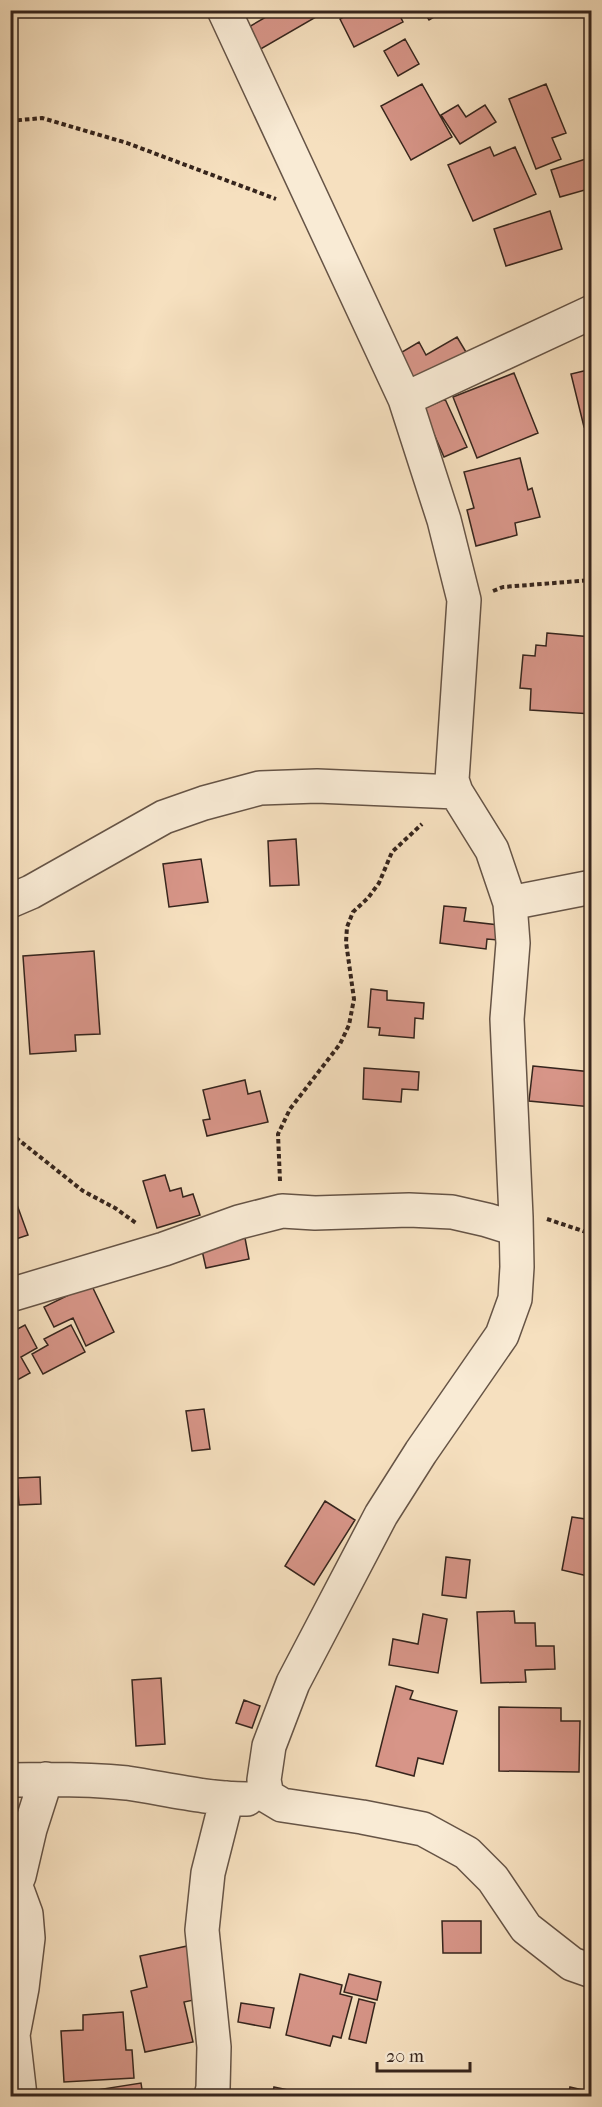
<svg xmlns="http://www.w3.org/2000/svg" width="602" height="2107" font-family="'IM FELL French Canon',serif">
<rect width="100%" height="100%" fill="#f6e0bf"/>
<filter id="stains"><feTurbulence type="fractalNoise" baseFrequency=".00333" numOctaves="4"/><feColorMatrix values="0 0 0 0 .2 0 0 0 0 .09 0 0 0 0 .02 0 0 0 .5 -.17"/></filter>
<radialGradient id="worn" r=".72"><stop offset=".6" stop-color="#630" stop-opacity="0"/><stop offset="1" stop-color="#630" stop-opacity=".3"/></radialGradient>
<path fill="#d79588" stroke="#36251d" stroke-width="1.5" d="M278,10H312L316,17L259,50L247,28Z
M356,10H397L403,22L354,47L340,19Z
M423,10H446L429,20Z
M405,39L419,64L398,76L384,51Z
M422,84L452,137L411,160L381,106Z
M546,84L566,133L552,138L561,159L536,169L509,99Z
M458,105L466,117L485,105L496,122L460,144L441,115Z
M490,147L494,156L515,147L536,194L473,221L448,165Z
M592,157V188L560,197L551,170Z
M550,211L562,249L506,266L494,229Z
M457,337L469,357L415,387L397,355L419,342L426,355Z
M592,369V426L584,427L571,374Z
M514,373L538,433L477,458L453,397Z
M445,399L467,447L444,457L423,409Z
M520,458L528,490L532,488L540,517L515,523L517,535L476,546L467,510L474,508L464,472Z
M547,633L592,637V714L530,710L531,689L520,688L523,655L535,656L536,645L546,646Z
M296,839L299,885L270,886L268,841Z
M201,859L208,902L169,907L163,864Z
M444,906L466,908L464,921L499,925L498,940L487,939L486,949L440,943Z
M94,951L100,1034L75,1035L76,1051L30,1054L23,956Z
M371,989L387,991V1000L424,1003L423,1019L415,1018L414,1038L379,1035L380,1028L368,1027Z
M533,1066L592,1072V1107L529,1101Z
M364,1068L419,1072L418,1090L402,1089L401,1102L363,1099Z
M245,1080L248,1094L260,1091L268,1122L207,1136L203,1120L210,1119L203,1090Z
M165,1175L170,1191L181,1188L183,1197L193,1194L200,1215L157,1228L143,1181Z
M16,1202L28,1235L10,1241V1204Z
M245,1238L249,1259L206,1268L201,1246Z
M91,1284L114,1332L86,1346L73,1318L54,1327L44,1307Z
M25,1325L37,1348L21,1357L30,1373L10,1384V1333Z
M71,1325L85,1352L43,1374L32,1354L48,1345L44,1339Z
M204,1409L210,1449L192,1451L186,1411Z
M40,1477L41,1504L19,1505L17,1478Z
M325,1501L355,1520L314,1585L285,1566Z
M572,1517L592,1520V1577L562,1570Z
M446,1557L470,1560L466,1598L442,1595Z
M514,1611L515,1623H535L536,1646H554L555,1669L525,1670L526,1682L481,1683L477,1612Z
M423,1614L447,1619L438,1673L389,1665L393,1639L418,1644Z
M161,1678L165,1744L136,1746L132,1680Z
M396,1686L413,1691L410,1699L457,1711L443,1764L418,1758L414,1776L376,1766Z
M244,1700L260,1706L252,1728L236,1723Z
M499,1707L561,1708V1721H580L579,1772L499,1771Z
M442,1921H481V1953H443Z
M192,1945L203,1998L184,2002L193,2042L145,2052L131,1991L147,1987L140,1956Z
M300,1974L342,1985L340,1994L352,1997L341,2038L333,2036L330,2046L286,2035Z
M349,1974L381,1982L377,2000L344,1992Z
M359,1999L375,2003L366,2043L349,2039Z
M241,2003L274,2008L270,2028L238,2022Z
M123,2012L126,2050H132L134,2078L64,2082L61,2031L83,2030V2015Z
M141,2083L143,2096H91L90,2091Z
M274,2087L316,2096H272Z
M570,2087L592,2092V2096H568Z"/>
<g fill="none" stroke-linecap="round" stroke-linejoin="round">
<defs>
<path id="street" d="M224,10L405,399L444,520L464,600L452,780L456,792L492,850L510,903L513,943L507,1019L516,1217L517,1267L515,1299L502,1335L421,1452L381,1515L293,1683L269,1746L264,1780L267,1796L282,1805L362,1817L423,1829L467,1853L493,1879L526,1928L572,1964L592,1971
M405,399L592,312
M10,901L31,892L164,817L204,803L260,788L317,786L456,792
M510,903L592,887
M10,1295L164,1249L239,1222L282,1211L315,1213L409,1210L452,1212L487,1220L516,1229
M10,1780C49,1779 89,1779 127,1783C167,1789 207,1799 247,1799
M15,1884L26,1914L28,1938L22,1988L13,2035L20,2096
M10,1887L15,1884L19,1876L30,1829L46,1779
M211,2096L213,2088L214,2047L202,1930L208,1873L227,1798"/>
</defs>
<use href="#street" stroke="#665446" stroke-width="36"/>
<path stroke="#36251d" stroke-width="4" stroke-dasharray="4.5 3" stroke-linecap="butt" d="M10,121L42,118L127,143L276,199
M493,591L503,587L592,580
M10,1133L83,1191L115,1208L136,1223
M280,1181L278,1134L290,1109L340,1044L349,1025L354,999L346,942L347,927L353,912L368,898L379,883L392,852L422,824
M547,1219L592,1234"/>
<use href="#street" stroke="#f9ebd5" stroke-width="33"/>
</g>
<rect width="602" height="2107" fill="none" stroke="#f6e0bf" stroke-width="36"/>
<rect x="12" y="12" width="578" height="2083" fill="none" stroke="#36251d" stroke-width="3"/>
<rect x="18" y="18" width="566" height="2071" fill="none" stroke="#36251d" stroke-width="1.5"/>
<path d="M377 2062v9h93v-9" fill="none" stroke="#36251d" stroke-width="3"/>
<text x="386" y="2062" font-size="18" fill="#36251d" stroke="#f9ebd5" stroke-width="4.5" paint-order="stroke">20 m</text>
<rect width="100%" height="100%" filter="url(#stains)"/>
<rect width="100%" height="100%" fill="url(#worn)"/>
</svg>
